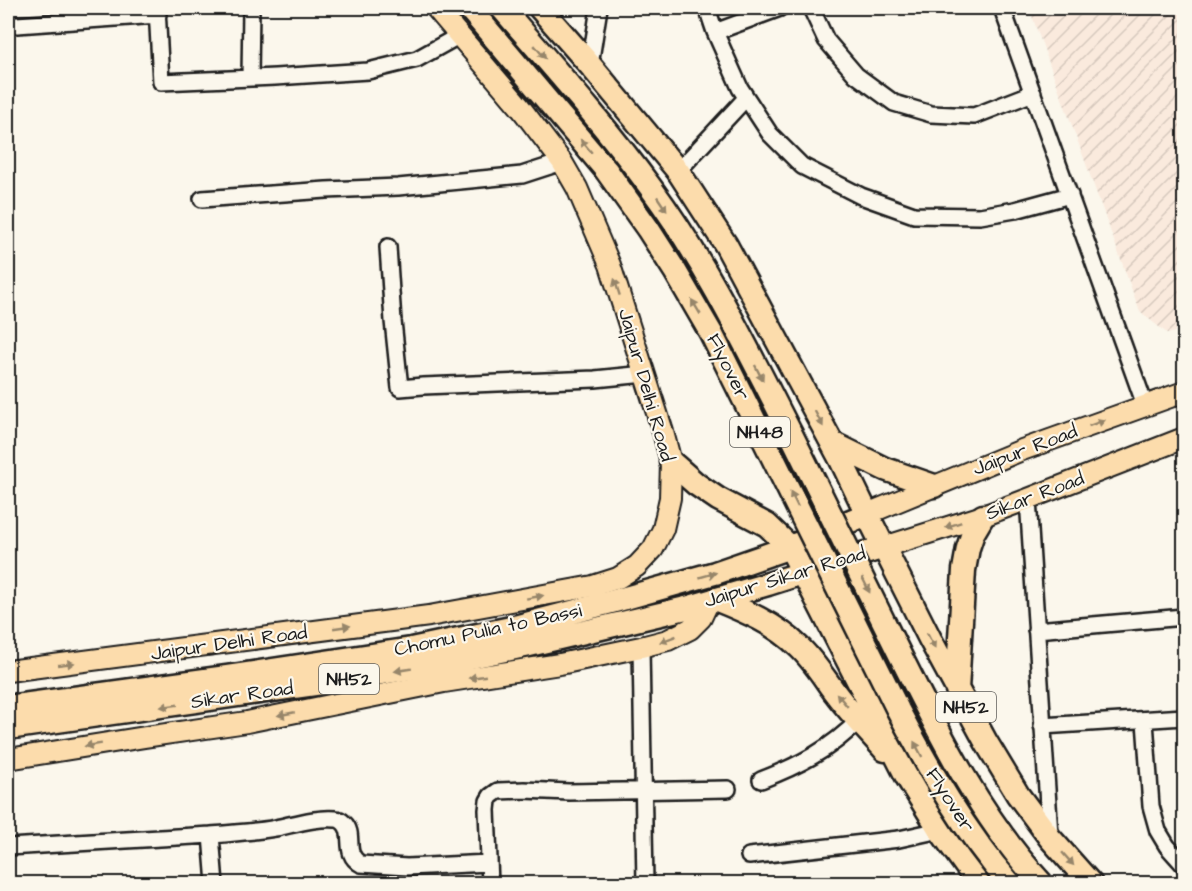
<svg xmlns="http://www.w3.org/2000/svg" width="1192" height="891" font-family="'Architects Daughter',sans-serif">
<defs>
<pattern id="industrial-furrows" width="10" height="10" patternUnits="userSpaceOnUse" patternTransform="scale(1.5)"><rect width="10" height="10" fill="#faeadd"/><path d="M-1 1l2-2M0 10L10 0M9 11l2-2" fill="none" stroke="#d6c8bd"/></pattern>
</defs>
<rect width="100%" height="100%" fill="#fbf7ec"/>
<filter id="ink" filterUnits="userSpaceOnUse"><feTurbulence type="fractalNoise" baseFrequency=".0167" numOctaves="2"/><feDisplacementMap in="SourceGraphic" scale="12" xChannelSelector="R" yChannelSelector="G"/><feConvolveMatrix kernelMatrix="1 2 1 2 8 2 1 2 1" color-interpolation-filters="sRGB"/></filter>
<g filter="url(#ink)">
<path fill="url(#industrial-furrows)" d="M1029,8H1184V329L1168,334L1140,312Z"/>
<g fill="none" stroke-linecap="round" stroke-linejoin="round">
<defs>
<path id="minor" d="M157,8L161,82L275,77L368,71L417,59L460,35
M707,8L715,32L780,8
M811,8L826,40L856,75L894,103L931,114L974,116L1033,93
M1002,8L1145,405
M17,25L158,15
M715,32L740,88L770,134L802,166L861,196L914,215L980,216L1015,210L1070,195
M590,65L599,8
M250,78L251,8
M678,171L746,98
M202,199L326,190L398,187L522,175L562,162
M388,247L393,321L400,388L423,386L595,379L645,374
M1028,499L1050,835
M1036,630L1184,617
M641,647L645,884
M1145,721L1151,806L1158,831L1167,846L1184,865
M1042,726L1184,717
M761,780C798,766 831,749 859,720
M8,847L211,835
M749,856L899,839L940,830
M215,884L211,835C233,833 255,832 276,828C295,824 317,817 336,819C340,819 342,821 344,823C356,834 342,854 361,864L407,867L489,863
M490,884L487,810L488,801L491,796L498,791L524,790L569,792L728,789"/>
<path id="major" d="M867,514L1022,450L1184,392
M884,547L983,516L1028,499L1184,438
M8,671L429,616L593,586L618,578L637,566L653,549L663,529L670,498L671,462L663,432L610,265L577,188L562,162L520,107L436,8
M8,759L145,737L247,722L444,682L560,664L641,647L668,640L690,629L701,618L709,601"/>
<path id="highway" d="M540,8L590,65L678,171L726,245L840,458L867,514L930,639L986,742L1018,795L1050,838L1091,884
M832,443L885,469L934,486
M671,462L696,484L718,499L767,525L790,547L907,777L940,830L979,884
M715,599C745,611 776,624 799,647C814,661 824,678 836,694C851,714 869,732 885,750
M957,690L964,570L968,548L973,533L983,516
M8,707L227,677L411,649L511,628L611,602L715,573L790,547L867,514
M8,728L322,683L442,663L525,646L686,608L768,584L884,547"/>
</defs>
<use href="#minor" stroke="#1c1c1c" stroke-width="20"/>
<use href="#major" stroke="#1c1c1c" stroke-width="24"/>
<use href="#highway" stroke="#1c1c1c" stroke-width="27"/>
<use href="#minor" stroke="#fbf7ec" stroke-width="15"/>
<use href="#major" stroke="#fcdcac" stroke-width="20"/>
<use href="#highway" stroke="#fcdcac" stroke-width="22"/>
<defs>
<path id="highway-bridge" d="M469,8L606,170L648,229L675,271L711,333L898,710C930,771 964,831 1010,884
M502,8C553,67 605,125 651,188C707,264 749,352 792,436C828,509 864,582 900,655C940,735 980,817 1042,884"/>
</defs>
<use href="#highway-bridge" stroke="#1c1c1c" stroke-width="27" stroke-linecap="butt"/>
<use href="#highway-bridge" stroke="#fcdcac" stroke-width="22"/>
</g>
<defs><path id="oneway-solid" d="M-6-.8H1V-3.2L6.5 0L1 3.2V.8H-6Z" transform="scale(1.5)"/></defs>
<g fill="#97866b">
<use href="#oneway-solid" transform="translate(540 52) rotate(50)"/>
<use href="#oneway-solid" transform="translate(586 146) rotate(-130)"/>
<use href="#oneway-solid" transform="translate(662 204) rotate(56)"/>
<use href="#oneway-solid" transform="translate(617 287) rotate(-108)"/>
<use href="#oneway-solid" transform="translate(696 307) rotate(-121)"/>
<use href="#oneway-solid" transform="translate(759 373) rotate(63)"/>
<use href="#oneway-solid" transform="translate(819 419) rotate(62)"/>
<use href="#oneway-solid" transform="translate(1097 423) rotate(-20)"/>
<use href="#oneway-solid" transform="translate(794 499) rotate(-116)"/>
<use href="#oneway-solid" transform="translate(953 525) rotate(162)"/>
<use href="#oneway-solid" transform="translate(708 575) rotate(-16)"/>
<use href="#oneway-solid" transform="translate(866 585) rotate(64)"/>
<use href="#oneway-solid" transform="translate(535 597) rotate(-10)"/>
<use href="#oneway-solid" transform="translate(342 627) rotate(-8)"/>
<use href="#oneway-solid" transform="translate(668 639) rotate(159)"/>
<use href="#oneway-solid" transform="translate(931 641) rotate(63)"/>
<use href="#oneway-solid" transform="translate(66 664) rotate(-7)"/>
<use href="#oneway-solid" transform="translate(403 670) rotate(171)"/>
<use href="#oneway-solid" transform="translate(477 677) rotate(172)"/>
<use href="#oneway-solid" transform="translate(842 700) rotate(-130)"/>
<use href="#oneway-solid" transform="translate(169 706) rotate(172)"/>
<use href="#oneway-solid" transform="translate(286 714) rotate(169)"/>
<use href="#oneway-solid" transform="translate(93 745) rotate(171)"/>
<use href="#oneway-solid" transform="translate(918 749) rotate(-118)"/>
<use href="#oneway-solid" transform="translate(1068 859) rotate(49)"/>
</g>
</g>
<g text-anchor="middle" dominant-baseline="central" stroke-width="4.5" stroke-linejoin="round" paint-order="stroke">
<g fill="#fbf7ec" stroke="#5f5e5a" stroke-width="1.5">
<rect x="730" y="417" width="60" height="30" rx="4.5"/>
<rect x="319" y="664" width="60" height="30" rx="4.5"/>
<rect x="936" y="692" width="60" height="30" rx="4.5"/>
</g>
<g font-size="18" font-weight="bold" fill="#1c1c1c">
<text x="760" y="432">NH48</text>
<text x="349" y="679">NH52</text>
<text x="966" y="707">NH52</text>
</g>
<g font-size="20" fill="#1c1c1c" stroke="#fbf7ec">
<text transform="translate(728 367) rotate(63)">Flyover</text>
<text transform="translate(646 385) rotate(74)">Jaipur Delhi Road</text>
<text transform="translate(1025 450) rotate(-21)">Jaipur Road</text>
<text transform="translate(1035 496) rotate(-21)">Sikar Road</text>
<text transform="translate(785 577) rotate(-17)">Jaipur Sikar Road</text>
<text transform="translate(488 630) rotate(-12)">Chomu Pulia to Bassi</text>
<text transform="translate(229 643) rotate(-8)">Jaipur Delhi Road</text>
<text transform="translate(242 695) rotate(-8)">Sikar Road</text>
<text transform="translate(950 800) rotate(57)">Flyover</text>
</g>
</g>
<rect width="1192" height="891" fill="none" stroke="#fbf7ec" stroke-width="30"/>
<rect x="15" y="15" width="1162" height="861" fill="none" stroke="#1c1c1c" stroke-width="2" filter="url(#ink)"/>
</svg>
